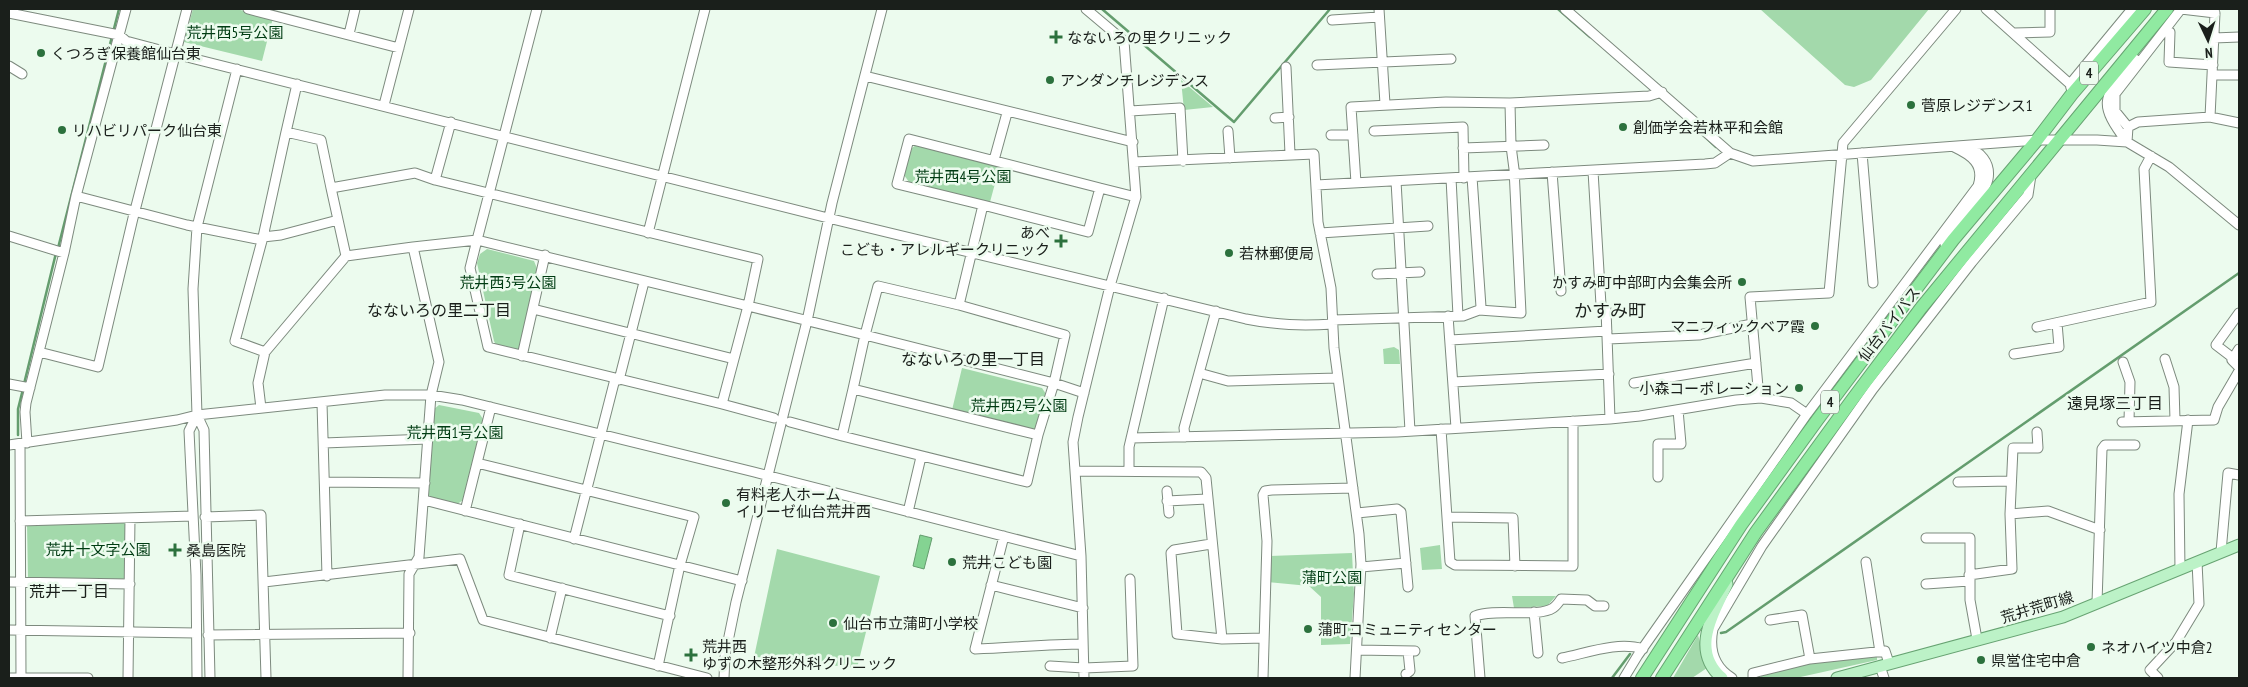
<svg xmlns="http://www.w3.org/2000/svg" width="2248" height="687" font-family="'PT Sans Narrow','Noto Sans JP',sans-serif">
<rect width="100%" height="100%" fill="#ecfbee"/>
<path fill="#a3d9ab" d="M193,9H236L273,18L262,61L184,42Z
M1760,9H1929L1871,80L1854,87L1845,85Z
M1181,80L1213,107L1184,110Z
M916,145L1000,165L990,202L909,182L904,175L912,148Z
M487,249L534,261L538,271L520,348L514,352L496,345L494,341L477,263L480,254Z
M1394,347L1399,350L1400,364H1384L1383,349Z
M962,368L1042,388L1046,394L1037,428L1034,431L952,410Z
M439,405L479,413L483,419L463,500L456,505L432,499L426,493L434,409Z
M125,518L128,525L129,574L123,579L28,578L27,524Z
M1440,545L1442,569L1422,570L1420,548Z
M777,549L880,576L857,668L754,657Z
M1352,553L1354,594L1350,644L1321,645V597L1309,586L1266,582L1267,556Z
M1512,596H1556L1547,606L1514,608Z
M1698,635L1707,668L1692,678H1673Z
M1877,657V660L1796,678H1760L1762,674L1812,663Z"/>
<path fill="#84d392" stroke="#649d6e" d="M920,535L932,538L924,569L913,566Z"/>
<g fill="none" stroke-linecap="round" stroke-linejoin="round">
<path stroke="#649d6e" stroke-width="2.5" d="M1102,9L1234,122L1330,9
M1558,9L1590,37
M1701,133L1716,147
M58,248L119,9
M24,384L56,253
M18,435V409L23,389
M1721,633L1726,632L2239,273
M1612,678L1630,654"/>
<defs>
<path id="minor" d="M248,9L399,48
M1379,9L1385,104
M1565,9L1730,153L1753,161L2037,140H2097L2127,142L2169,167L2239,225
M1986,9L2070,84
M2181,9L2215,13L2210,117
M9,13L119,35L126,41L175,54L828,218L1246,319C1277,325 1301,326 1333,324
M1332,20L1379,17
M2170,32L2169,62L2213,65
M2014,33L2050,32V9
M349,34L355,9
M2214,38L2239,37
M1317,65L1451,59
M9,66L22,74
M1286,67L1290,154
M2212,75H2239
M865,76L1133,142
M297,84L286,132L321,140L331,188
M2071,88L2070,84L2132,9
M384,105L409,9
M1130,111L1180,108L1183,161
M1275,118L1289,117
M2128,127L2138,122L2210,117L2239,123
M1228,131L1230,158
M1374,131L1463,127L1464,178
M1331,135H1353
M2127,142L2128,127L2115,111V94L2181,9
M2127,142C2095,100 2105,97 2135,59
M1463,148L1544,145
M1862,153L1873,283
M994,160L1007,113
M1134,162L1314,154L1318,222L1331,288L1334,348L1359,534L1361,564L1355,678
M1593,171L1601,305L1606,309L1610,419L1640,416L1736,400L1761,398L1791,403L1807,414
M1552,172L1561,291
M1451,178L1458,316
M435,180L758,259L748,306L865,335L853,389L1038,435L1054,383L1084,393
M1396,181L1410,431
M1356,183L1351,107L1446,102L1510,103L1649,96L1662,92
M1316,185L1705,164L1715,163L1730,153
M1100,188L1136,197
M76,196L187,225L262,240
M648,233L705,9
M1320,233L1428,226
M9,236L64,253
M263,237L281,235L338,220
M477,240L748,306L722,404L488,347L470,268Z
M1945,244C1954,226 1985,194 1988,179C1991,163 1980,150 1966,148
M413,247L477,240L537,9
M346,256L413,247L439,362L431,395L419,557L409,574L408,678
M1377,274L1420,272
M959,305L1065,335L1054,383L865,335L878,286L959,305L983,205L897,184L909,139L1100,188L1088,232L983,205
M533,309L734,359
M1479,310L1521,313L1514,169L1511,146L1510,103
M1448,316L1456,428
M1333,320L1463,316L1479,310L1481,307L1472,177
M2037,327L2151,302L2144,169L2151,156
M1608,339L1699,335L1752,324
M1450,340L1607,331
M2239,349L2232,360L2239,367
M39,352L98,367L133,218L187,9
M265,352L235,341L263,237L286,132
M2014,354L2059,347L2057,323
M522,356L545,255
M2233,358L2216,345L2239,313
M2165,359L2174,387L2175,420
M2123,362L2130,382L2129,421
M1199,373L1228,381L1338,378
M619,380L643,286
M1453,382L1609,374
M1634,383L1756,363
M9,384L30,388
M853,389L842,436L1027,482L1038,435
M1754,398L1758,387L1750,297L1829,293L1843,143L1956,9
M322,403L327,576
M722,404L774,418
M261,408L258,383L265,352L346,256L331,188L415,173L435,180L451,122
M790,422L842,436
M2122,422L2214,420L2218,407L2239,371
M1441,429L1450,562L1455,565L1573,566V421
M1185,437L1184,428L1216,311
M1131,438L1397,432L1610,419
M27,443L25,412L26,403L64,253L76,196L126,9
M324,443L428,439
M20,444L21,678
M9,445L177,420L197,415L385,395H431L462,400L754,472L1081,556
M477,463L694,517L680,565L658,666
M1075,471L1073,442L1078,417L1110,286L1136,197L1124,41L1086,9
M1129,471V447L1164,298
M1658,477V444H1681L1678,410
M325,482L425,483
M1958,482L2011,481
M1167,491L1169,513
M424,500L742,581
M1167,501L1207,499
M465,511L491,407
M908,512L921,457
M1357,513L1397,509L1401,512L1408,587
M2010,514L2048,511L2100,530
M205,517L261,515L266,678
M1447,517L1513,518L1515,566
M20,521L193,516
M520,524L509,575L670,616
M1004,536L975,649C1012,648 1047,644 1083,644
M1926,538H1970V600L1977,639
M574,539L615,379
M1211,544L1174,550L1171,553L1177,634L1222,639L1264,638
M2221,552L2228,473L2239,475
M1866,562L1880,652
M1361,567L1406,563
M2180,569L2179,494L2188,420
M1969,575L2012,569L2010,514L2013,448H2038L2037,432
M9,582L130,584
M264,582L460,559L483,620L707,678
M1926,584L1969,581
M991,585L1083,608
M2097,603L2102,449L2105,445H2135
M1534,612L1538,653
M1770,620L1802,615L1810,659
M9,630L196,633
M208,635L410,633
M550,638L562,588
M1357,650L1415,651
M1562,658C1587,653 1618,641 1643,649
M1050,666L1084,668L1133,666L1130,579
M1880,666L1884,678
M1406,674L1410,671L1408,651
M9,678H88
M128,678L130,518
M197,678L196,575L189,431L197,415
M210,678L204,430L197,415L193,289L197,227L237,69
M724,678L725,656L736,602L807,321L832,203L882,9
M1084,678L1081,556L1075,471L1201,472L1206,478L1222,639
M1263,678L1267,541L1263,495L1265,491L1272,490L1353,488
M1480,678L1475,616C1495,608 1538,618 1553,608C1556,606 1559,602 1561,599L1587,600L1595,606H1604
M1624,678L1638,655L1807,414L1978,186C1985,164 1971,155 1954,147
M1732,678C1714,667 1709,649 1713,629L1762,546L1873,389L1972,262L2028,195L2031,175
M1753,678V673L1810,659L1885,651L1889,663
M2158,678L2150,670L2176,642L2199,604L2197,562"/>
<path id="major" d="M1722,678C1690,650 1713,615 1727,584
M1837,678L2063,617L2239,545"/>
<path id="highway" d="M1642,678L1741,525L1818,419L1953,240L2037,140L2072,94L2145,9
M1662,678L1756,532L1852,400L1921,308L2167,9"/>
</defs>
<use href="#minor" stroke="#7d8a7e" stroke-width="11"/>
<use href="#major" stroke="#67a372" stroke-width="13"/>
<use href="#highway" stroke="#67a372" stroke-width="14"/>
<use href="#minor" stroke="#fff" stroke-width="9"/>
<use href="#major" stroke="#bcf2c7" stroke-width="11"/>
<use href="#highway" stroke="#90eaa1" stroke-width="12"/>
</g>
<g fill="#2c713d" stroke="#ecfbee" stroke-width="2">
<path d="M1053.5 29.5h5v5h5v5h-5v5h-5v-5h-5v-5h5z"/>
<circle cx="41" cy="53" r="5"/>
<circle cx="1050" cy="80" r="5"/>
<circle cx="1911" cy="105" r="5"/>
<circle cx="1623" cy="127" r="5"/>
<circle cx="62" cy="130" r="5"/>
<path d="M1058.5 233.5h5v5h5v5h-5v5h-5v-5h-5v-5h5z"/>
<circle cx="1229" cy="253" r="5"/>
<circle cx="1742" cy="282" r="5"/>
<circle cx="1815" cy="326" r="5"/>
<circle cx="1799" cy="388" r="5"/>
<circle cx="726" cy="503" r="5"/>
<path d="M172.5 542.5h5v5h5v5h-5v5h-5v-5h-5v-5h5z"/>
<circle cx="952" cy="562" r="5"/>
<circle cx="833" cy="623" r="5"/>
<circle cx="1308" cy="629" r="5"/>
<circle cx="2091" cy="647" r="5"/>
<path d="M688.5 647.5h5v5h5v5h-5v5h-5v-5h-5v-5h5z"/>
<circle cx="1981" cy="660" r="5"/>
</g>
<g text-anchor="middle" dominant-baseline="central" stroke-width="5" stroke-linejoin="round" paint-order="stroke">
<g fill="#ecfbee" stroke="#59615a" stroke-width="1">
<rect x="2080" y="61.5" width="18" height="23" rx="4"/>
<rect x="1821" y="390.5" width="18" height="23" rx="4"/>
</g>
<g font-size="14" font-weight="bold" fill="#1a1f1b">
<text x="2089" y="73">4</text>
<text x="1830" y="402">4</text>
</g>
<g font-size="15" fill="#003c13" stroke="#ecfbee">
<text x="235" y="32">荒井西5号公園</text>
<text x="963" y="176">荒井西4号公園</text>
<text x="508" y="282">荒井西3号公園</text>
<text x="1019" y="405">荒井西2号公園</text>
<text x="455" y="432">荒井西1号公園</text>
<text x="98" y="549">荒井十文字公園</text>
<text x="1332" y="577">蒲町公園</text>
</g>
<g font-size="15" fill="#1a1f1b" stroke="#ecfbee" text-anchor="start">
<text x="1067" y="37">なないろの里クリニック</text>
<text x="51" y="53">くつろぎ保養館仙台東</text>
<text x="1060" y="80">アンダンチレジデンス</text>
<text x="1921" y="105">菅原レジデンス1</text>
<text x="1633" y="127">創価学会若林平和会館</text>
<text x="72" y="130">リハビリパーク仙台東</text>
<text x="1050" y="232" text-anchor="end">あべ<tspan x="1050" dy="17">こども・アレルギークリニック</tspan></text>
<text x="1239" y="253">若林郵便局</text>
<text x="1732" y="282" text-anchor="end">かすみ町中部町内会集会所</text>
<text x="1805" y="326" text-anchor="end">マニフィックベア霞</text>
<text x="1789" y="388" text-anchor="end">小森コーポレーション</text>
<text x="736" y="494">有料老人ホーム<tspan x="736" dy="17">イリーゼ仙台荒井西</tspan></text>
<text x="186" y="550">桑島医院</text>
<text x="962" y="562">荒井こども園</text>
<text x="843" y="623">仙台市立蒲町小学校</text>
<text x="1318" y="629">蒲町コミュニティセンター</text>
<text x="702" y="646">荒井西<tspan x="702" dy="17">ゆずの木整形外科クリニック</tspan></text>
<text x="2101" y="647">ネオハイツ中倉2</text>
<text x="1991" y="660">県営住宅中倉</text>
</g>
<g font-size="15" fill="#1a1f1b" stroke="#ecfbee">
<text transform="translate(1889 324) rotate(-52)">仙台バイパス</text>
<text transform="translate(2037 607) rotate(-17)">荒井荒町線</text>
</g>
<g font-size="16" fill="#1a1f1b" stroke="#ecfbee">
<text x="439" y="310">なないろの里二丁目</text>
<text x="973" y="359">なないろの里一丁目</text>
<text x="2115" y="403">遠見塚三丁目</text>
<text x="69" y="591">荒井一丁目</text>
</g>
<g font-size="18" fill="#1a1f1b" stroke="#ecfbee">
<text x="1610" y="310">かすみ町</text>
</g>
</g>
<rect width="2248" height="687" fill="none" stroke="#1a1f1b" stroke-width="20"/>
<g transform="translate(2208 40) rotate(176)" stroke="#ecfbee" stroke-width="4" paint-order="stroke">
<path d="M0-4L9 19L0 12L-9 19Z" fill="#1a1f1b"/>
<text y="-8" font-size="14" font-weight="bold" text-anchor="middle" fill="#1a1f1b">N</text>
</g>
</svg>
